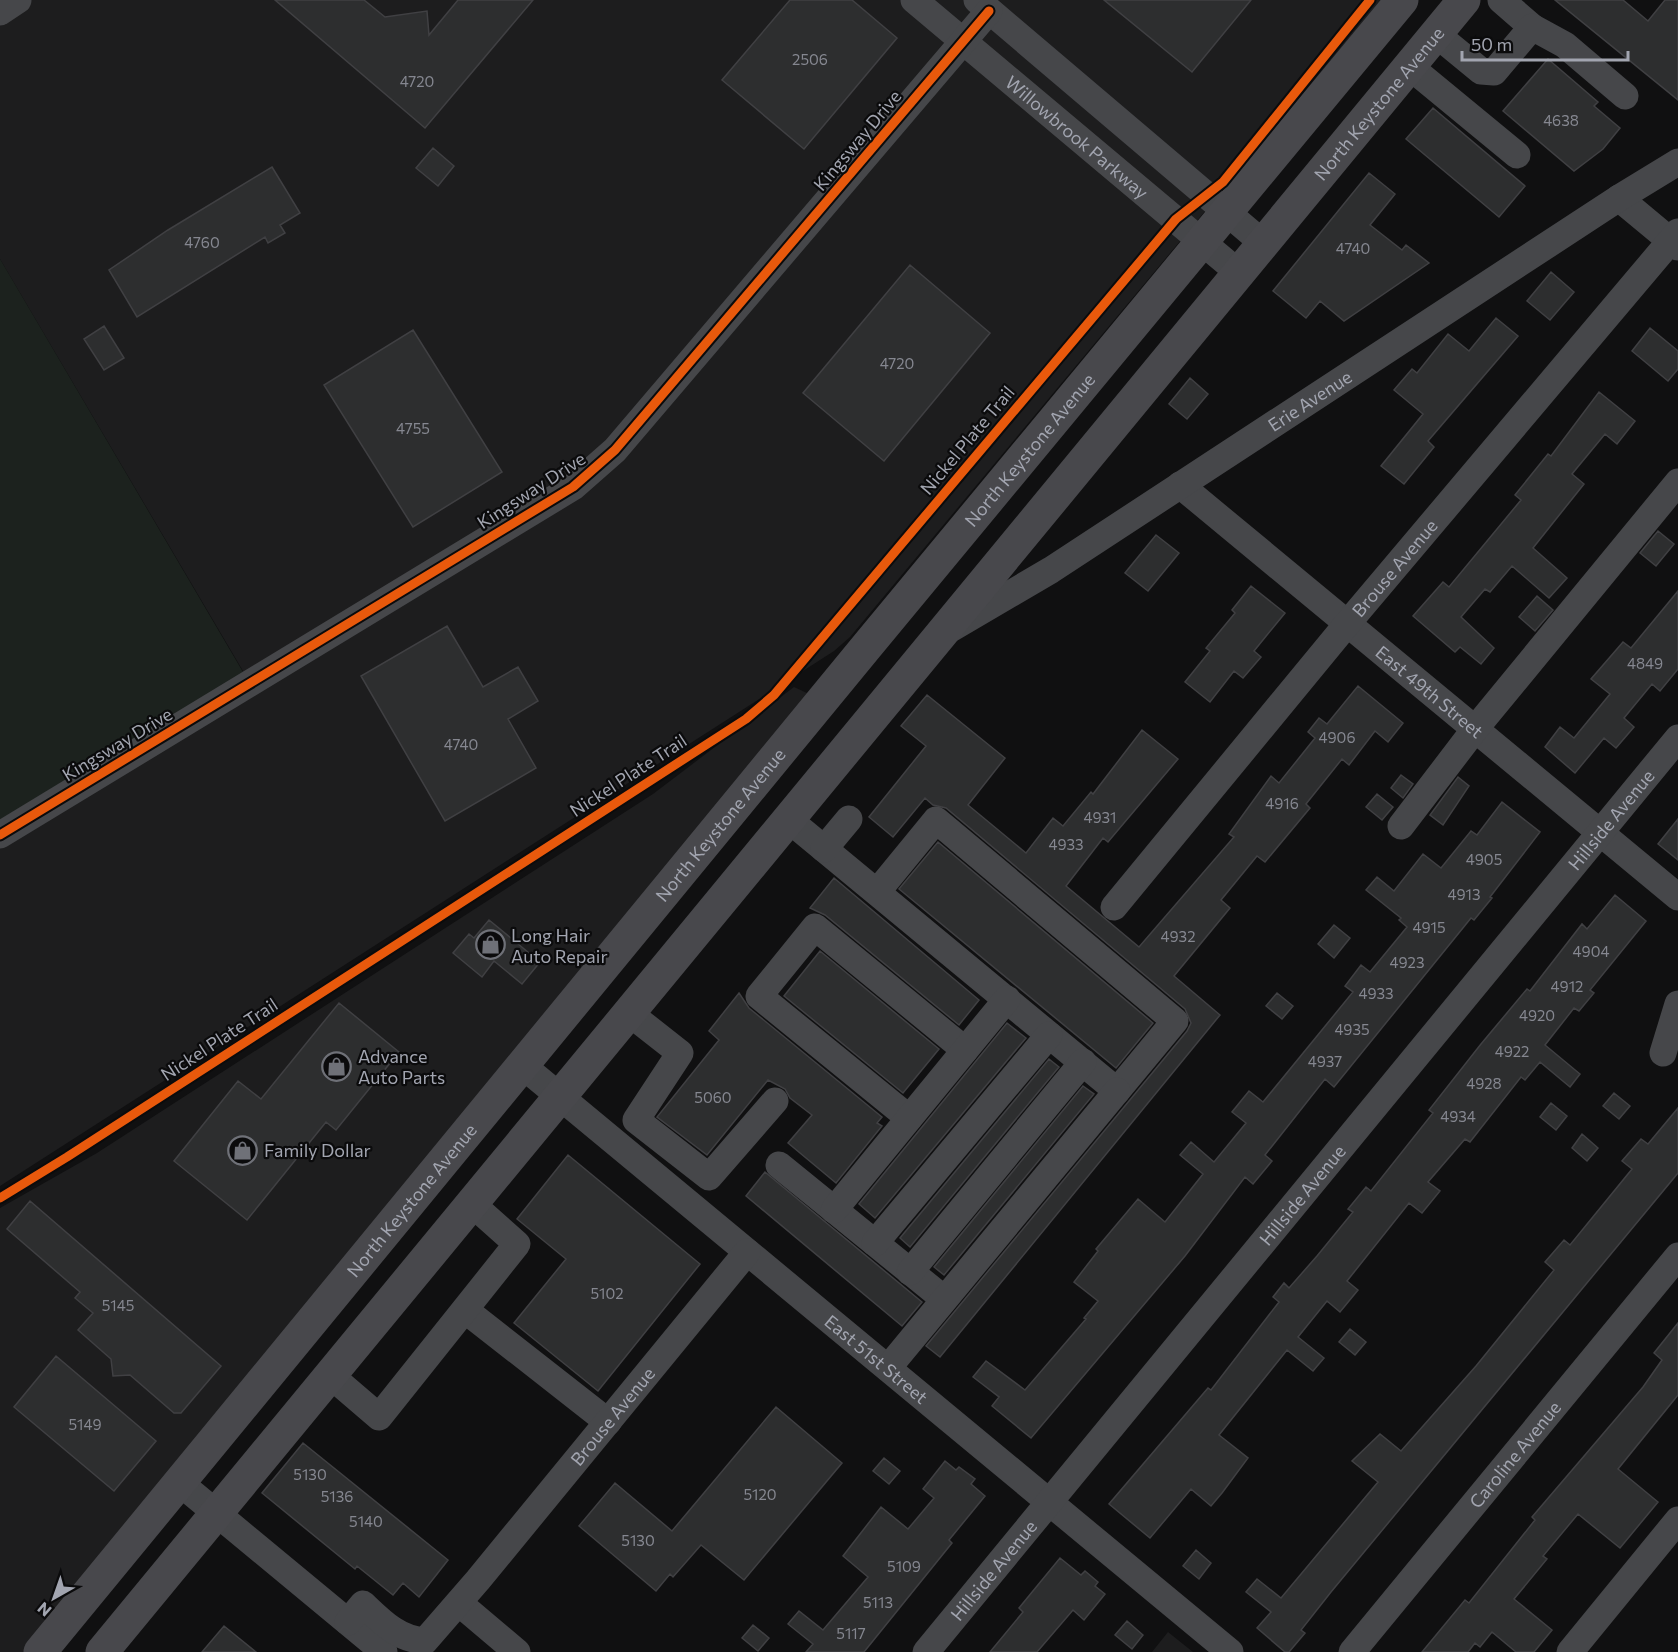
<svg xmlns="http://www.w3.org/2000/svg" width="1678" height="1652" font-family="Commissioner,sans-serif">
<rect width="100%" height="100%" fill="#101011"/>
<path fill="#1d1d1e" d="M0,0H1381L850,637L834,651L0,1186V820L243,671L0,259Z
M794,687L809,694L25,1652H0V1208L97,1153L653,794Z
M1168,1632L1193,1652H1152Z"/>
<path fill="#1c221e" d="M0,259L243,672L0,820Z"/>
<path fill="#2d2e2f" stroke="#404043" stroke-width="1.5" d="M275,0H364L385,17L427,11L429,35L458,0H533L425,128Z
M790,0H852L897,38L804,149L722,80Z
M1104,0H1251L1192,72Z
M1555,0H1623L1648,21L1665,0H1678V100Z
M1548,59L1598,102L1594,106L1620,128L1603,149L1574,171L1503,111Z
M1433,108L1525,186L1499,217L1406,139Z
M433,148L454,166L438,186L416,168Z
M272,167L300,213L280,225L285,233L268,243L265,237L137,317L109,270L168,230Z
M1369,173L1395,194L1370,225L1402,250L1406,245L1429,263L1344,321L1320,301L1306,318L1273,291Z
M910,265L990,333L884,461L803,393Z
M1551,272L1574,292L1550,320L1527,301Z
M1496,318L1518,336L1428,441L1434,447L1404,484L1381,466L1423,414L1394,390L1412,369L1417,373L1448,334L1469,351Z
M104,326L124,358L104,370L84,339Z
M1650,328L1678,351V369L1668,381L1632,351Z
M413,330L502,472L413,527L324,385Z
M1190,378L1208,394L1187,419L1169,404Z
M1599,392L1635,421L1617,444L1605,434L1572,474L1584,484L1533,548L1567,578L1549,598L1512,566L1490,592L1485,589L1461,617L1494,648L1481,664L1460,647L1455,652L1413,616L1443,582L1449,587L1521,500L1515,495L1548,454L1551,456Z
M1658,531L1674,544L1656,566L1640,553Z
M1156,535L1179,553L1148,591L1125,573Z
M1251,586L1285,613L1254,651L1261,657L1243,678L1234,671L1210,702L1185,682L1210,651L1206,648L1235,613L1232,610Z
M1678,591V669L1660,691L1652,684L1624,718L1634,727L1616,748L1604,738L1575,773L1545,747L1560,727L1574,738L1610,694L1591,679L1623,642L1631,648Z
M1537,596L1553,610L1535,631L1519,617Z
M447,626L483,687L518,667L538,701L508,719L536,768L445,821L361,676Z
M1358,686L1403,723L1388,742L1375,731L1349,765L1342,759L1306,804L1310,808L1265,862L1257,856L1221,900L1230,908L1174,976L1220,1015L940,1357L926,1346L1187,1031L1191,1023L1185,1009L946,808L933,805L925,798L893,837L869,817L926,746L901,726L927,695L1005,758L968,805L1026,853L1053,818L1063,826L1091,792L1093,794L1142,730L1178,759L1108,842L1103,838L1066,886L1139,947L1234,837L1229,834L1271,776L1279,783L1315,738L1308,732L1319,718L1327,724Z
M1401,775L1413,784L1403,798L1391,788Z
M1458,777L1469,786L1443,825L1430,815Z
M1377,794L1393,807L1382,820L1366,807Z
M1502,802L1540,832L1490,897L1492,898L1474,920L1471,918L1334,1087L1325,1079L1265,1155L1272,1161L1253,1184L1245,1177L1185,1256L1031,1438L992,1406L999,1397L973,1377L986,1361L1025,1390L1086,1319L1084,1318L1098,1301L1074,1282L1098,1251L1096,1249L1138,1199L1165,1222L1203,1174L1180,1155L1191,1142L1214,1162L1246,1123L1232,1112L1249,1091L1263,1102L1353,992L1345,986L1361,965L1370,972L1407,927L1399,920L1401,918L1366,890L1377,877L1394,891L1423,854L1441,868L1471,831L1477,835Z
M1678,819V860L1658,844Z
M938,842L1153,1023L1116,1068L899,889Z
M834,878L979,1000L959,1025L825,915L810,908Z
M1615,895L1646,921L1590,990L1594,993L1579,1011L1574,1008L1545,1045L1580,1074L1570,1087L1540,1062L1525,1080L1521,1077L1470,1142L1465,1139L1428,1182L1440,1191L1422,1213L1409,1203L1347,1281L1358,1290L1340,1312L1327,1301L1298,1337L1324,1358L1313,1371L1287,1350L1219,1435L1248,1458L1222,1493L1211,1506L1191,1489L1150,1538L1109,1504L1208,1388L1211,1390L1279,1302L1273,1297L1284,1283L1289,1288L1317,1256L1353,1212L1348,1209L1366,1187L1371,1191L1433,1113L1429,1110L1481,1044L1527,989L1530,991L1582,924L1587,929Z
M489,920L540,962L522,984L494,961L482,977L453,953L469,934L474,938Z
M1334,925L1350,938L1334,958L1318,944Z
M820,951L939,1049L903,1093L784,996Z
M739,993L749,1008L882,1117L877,1123L882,1126L836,1183L788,1143L812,1115L790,1098L785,1089L768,1080L707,1155L657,1117L719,1040L709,1031Z
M1277,993L1293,1006L1282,1019L1266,1006Z
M339,1003L399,1052L336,1130L326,1122L247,1220L174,1161L238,1081L261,1099Z
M1007,1023L1026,1038L875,1218L859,1204Z
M1049,1059L1059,1067L910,1247L900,1238Z
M1083,1086L1094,1094L944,1275L934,1267Z
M1614,1093L1630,1106L1619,1119L1603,1106Z
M1551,1103L1567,1116L1556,1130L1540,1117Z
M1678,1108V1173L1331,1592L1301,1630L1305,1633L1289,1652H1285L1257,1628L1271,1612L1246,1592L1257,1579L1281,1598L1378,1482L1352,1461L1380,1434L1401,1451L1476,1366L1554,1270L1545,1262L1564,1240L1570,1245L1632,1169L1622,1161L1641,1139L1648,1144Z
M1582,1134L1598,1148L1587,1161L1572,1148Z
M568,1155L700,1264L598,1391L514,1323L566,1259L517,1219Z
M765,1172L922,1302L902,1326L746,1196Z
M30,1201L221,1366L181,1413H174L130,1375L113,1376L111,1359L78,1330L93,1313L75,1298L80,1292L7,1229Z
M1678,1323V1395L1618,1469L1658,1502L1620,1548L1578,1514L1543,1556L1547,1559L1514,1599L1552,1630L1534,1652H1516L1492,1632L1480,1647L1475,1643L1468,1652H1422L1465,1600L1469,1603L1535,1520L1532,1517L1643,1387L1662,1360L1654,1353Z
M1350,1329L1366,1342L1355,1355L1339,1342Z
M56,1356L156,1441L114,1491L14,1407Z
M776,1407L842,1463L744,1580L701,1545L673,1577L670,1574L656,1591L579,1526L615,1483L672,1531Z
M303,1443L448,1560L419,1597L403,1583L393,1595L357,1566L355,1569L262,1493Z
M884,1458L900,1471L889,1484L873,1471Z
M945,1461L956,1470L959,1467L975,1479L971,1484L985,1496L949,1540L952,1543L864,1652H806L813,1644L788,1624L799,1611L823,1630L868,1577L843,1556L881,1507L908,1529L934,1498L923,1489Z
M1196,1550L1211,1563L1199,1579L1183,1566Z
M1060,1558L1081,1575L1085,1571L1098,1582L1095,1586L1105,1594L1084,1620L1073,1610L1037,1652H990L1023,1612L1019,1608Z
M1127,1621L1143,1635L1132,1649L1115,1635Z
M753,1625L769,1638L758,1651L742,1638Z
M224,1626L256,1652H202Z"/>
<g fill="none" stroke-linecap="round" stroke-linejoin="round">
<g stroke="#46474a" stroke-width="27">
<path id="s1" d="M914,0L1239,273"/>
<path d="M977,0L1264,244"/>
<path d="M1501,0L1532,27"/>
<path d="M0,12L18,0"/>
<path d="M1436,34L1481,71L1494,72L1532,27L1565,45L1625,96"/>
<path d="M1409,66L1517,155"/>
<path d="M1619,198L1678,247"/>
<path id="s2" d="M1180,485L1678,897"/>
<path id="s3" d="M952,628L1051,570L1619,198L1678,162"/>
<path d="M788,819L1117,1091L1175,1021L936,820L877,892"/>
<path d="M1401,826L1475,729L1678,482"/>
<path d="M0,835L573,487L615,450L989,11"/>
<path d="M824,849L849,819"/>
<path id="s4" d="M1114,907L1347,624L1678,232"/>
<path d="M629,1013L680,1053L636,1120L709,1177L775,1101"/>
<path d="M1663,1053L1678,1004"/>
<path id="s5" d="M523,1066L1230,1652"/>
<path d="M909,1118L759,996L815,927L965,1050"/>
<path d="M779,1165L944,1299"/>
<path d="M834,1210L1007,999"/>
<path d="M875,1243L1049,1035"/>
<path d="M910,1272L1083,1062"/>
<path d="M465,1310L608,1422"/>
<path d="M888,1368L1117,1091"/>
<path d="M330,1375L379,1417L517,1244L471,1203"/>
<path d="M180,1483L384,1652"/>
<path d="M459,1603L517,1652"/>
<path id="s6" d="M348,1622L363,1604C382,1622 398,1639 425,1641L478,1580L747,1252"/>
<path id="s7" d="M926,1652L1678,738"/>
<path id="s8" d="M1352,1652L1678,1256"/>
<path d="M1570,1652L1678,1520"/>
</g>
<g stroke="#48484c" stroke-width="33">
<path id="s9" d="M40,1652L867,646L1402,0"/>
<path id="s10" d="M102,1652L1464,0"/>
</g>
<defs>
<path id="cycleway" d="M0,835L573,487L615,450L989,11
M0,1198L67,1157L746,719L774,695L1176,219L1223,182L1370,0"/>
</defs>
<use href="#cycleway" stroke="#0b0b0c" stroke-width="13"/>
<use href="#cycleway" stroke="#e8590c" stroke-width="9"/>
</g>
<defs>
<symbol id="shop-ring" viewBox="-11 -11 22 22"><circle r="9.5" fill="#0b0b0c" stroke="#6f7178" stroke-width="1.5"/><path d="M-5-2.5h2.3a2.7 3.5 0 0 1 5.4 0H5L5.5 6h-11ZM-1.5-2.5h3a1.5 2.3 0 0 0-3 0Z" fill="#6f7178"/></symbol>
</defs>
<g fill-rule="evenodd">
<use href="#shop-ring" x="474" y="928" width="33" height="33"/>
<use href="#shop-ring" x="320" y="1050" width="33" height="33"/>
<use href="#shop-ring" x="226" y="1134" width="33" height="33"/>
</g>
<g text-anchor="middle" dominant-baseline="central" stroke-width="4.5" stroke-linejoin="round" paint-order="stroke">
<g font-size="15" fill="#858790">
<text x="810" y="59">2506</text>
<text x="417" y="81">4720</text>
<text x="1561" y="120">4638</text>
<text x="202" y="242">4760</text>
<text x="1353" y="248">4740</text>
<text x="897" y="363">4720</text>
<text x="413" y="428">4755</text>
<text x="1645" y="663">4849</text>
<text x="1337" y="737">4906</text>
<text x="461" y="744">4740</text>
<text x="1282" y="803">4916</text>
<text x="1100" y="817">4931</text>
<text x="1066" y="844">4933</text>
<text x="1484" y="859">4905</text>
<text x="1464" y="894">4913</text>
<text x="1429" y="927">4915</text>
<text x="1178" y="936">4932</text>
<text x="1591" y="951">4904</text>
<text x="1407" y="962">4923</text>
<text x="1567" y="986">4912</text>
<text x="1376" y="993">4933</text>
<text x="1537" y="1015">4920</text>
<text x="1352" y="1029">4935</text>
<text x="1512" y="1051">4922</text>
<text x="1325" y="1061">4937</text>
<text x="1484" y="1083">4928</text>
<text x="713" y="1097">5060</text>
<text x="1458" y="1116">4934</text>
<text x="607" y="1293">5102</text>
<text x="118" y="1305">5145</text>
<text x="85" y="1424">5149</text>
<text x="310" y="1474">5130</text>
<text x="760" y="1494">5120</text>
<text x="337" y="1496">5136</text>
<text x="366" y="1521">5140</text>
<text x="638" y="1540">5130</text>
<text x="904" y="1566">5109</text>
<text x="878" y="1602">5113</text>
<text x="851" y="1633">5117</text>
</g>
<g font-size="18" fill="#a2a5b0" stroke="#0b0b0c">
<text stroke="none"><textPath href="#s10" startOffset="2007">North Keystone Avenue</textPath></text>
<text stroke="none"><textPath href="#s1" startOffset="213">Willowbrook Parkway</textPath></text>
<text transform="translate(857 140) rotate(-50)">Kingsway Drive</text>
<text stroke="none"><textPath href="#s3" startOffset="424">Erie Avenue</textPath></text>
<text transform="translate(967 440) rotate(-50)">Nickel Plate Trail</text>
<text stroke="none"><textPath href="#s9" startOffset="1557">North Keystone Avenue</textPath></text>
<text transform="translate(531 490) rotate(-33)">Kingsway Drive</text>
<text stroke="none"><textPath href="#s4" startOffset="440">Brouse Avenue</textPath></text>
<text stroke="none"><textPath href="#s2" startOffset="324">East 49th Street</textPath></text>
<text transform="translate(117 744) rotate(-31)">Kingsway Drive</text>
<text transform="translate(628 775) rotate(-33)">Nickel Plate Trail</text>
<text stroke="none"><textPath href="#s7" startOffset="1078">Hillside Avenue</textPath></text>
<text stroke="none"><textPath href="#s9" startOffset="1071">North Keystone Avenue</textPath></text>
<text transform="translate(219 1039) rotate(-33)">Nickel Plate Trail</text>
<text stroke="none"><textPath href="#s7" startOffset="592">Hillside Avenue</textPath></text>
<text stroke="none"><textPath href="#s9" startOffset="585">North Keystone Avenue</textPath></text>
<text stroke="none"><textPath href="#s5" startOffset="459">East 51st Street</textPath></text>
<text stroke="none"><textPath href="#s6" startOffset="390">Brouse Avenue</textPath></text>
<text stroke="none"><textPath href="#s8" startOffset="256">Caroline Avenue</textPath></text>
<text stroke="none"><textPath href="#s7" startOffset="106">Hillside Avenue</textPath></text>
</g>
<g font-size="18" fill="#a2a5b0" stroke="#0b0b0c" text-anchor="start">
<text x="511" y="935">Long Hair<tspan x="511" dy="21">Auto Repair</tspan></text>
<text x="358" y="1056">Advance<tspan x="358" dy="21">Auto Parts</tspan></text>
<text x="264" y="1150">Family Dollar</text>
</g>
</g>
<g transform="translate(54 1598) rotate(220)" stroke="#0b0b0c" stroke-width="4.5" paint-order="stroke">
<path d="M0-4.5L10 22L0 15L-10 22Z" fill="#a2a5b0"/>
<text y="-9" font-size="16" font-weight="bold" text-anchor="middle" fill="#a2a5b0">N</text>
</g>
<path d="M1462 51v9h166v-9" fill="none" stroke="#a2a5b0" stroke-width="3"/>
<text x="1471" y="51" font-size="18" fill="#a2a5b0" stroke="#0b0b0c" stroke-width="4.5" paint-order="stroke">50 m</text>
</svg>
